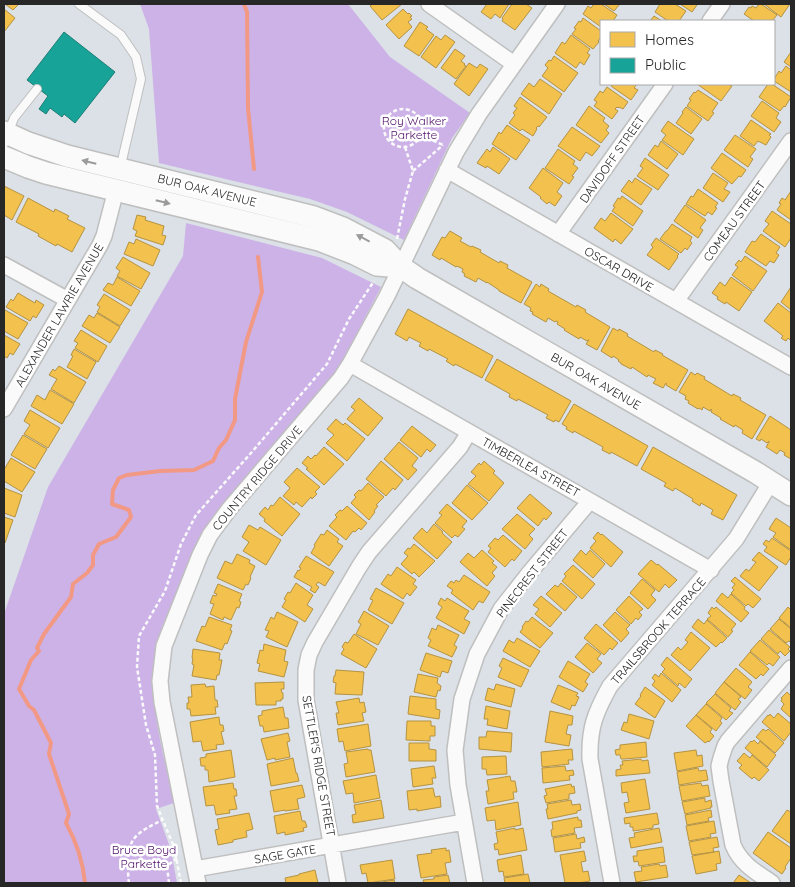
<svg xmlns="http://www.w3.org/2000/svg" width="795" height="887" font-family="Quicksand,sans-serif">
<rect width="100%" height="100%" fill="#dbe1e6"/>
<path fill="#cdb2e8" d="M140,4H348L390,57L470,113L452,138L404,240L347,212L310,199L159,163L149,29Z
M186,223L322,258L381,287L342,362L333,375L223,504C203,529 194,552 182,581C174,601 163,620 158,641C145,695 163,750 174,803L156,809L171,850L177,883H4V614L48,487L183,256Z"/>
<path fill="#f2c14e" stroke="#b59342" d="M5,4H19L13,10Z
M373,4H402L382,20L370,6Z
M487,4H509L500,18L495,14L491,19L481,12Z
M512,4H526L532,8L515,30L502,21L503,19L502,18Z
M594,4H601L617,15L613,21H601V27L583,14L588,6L591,8Z
M604,4H620L614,11Z
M660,4H675L686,11L679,21H668L655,12Z
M680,4H696L697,5L692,12Z
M759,4H761L777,15L772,21H754L744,14L749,7L751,8L752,6L756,8Z
M764,4H790L781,17Z
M4,9L15,18L4,32Z
M403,9L408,14L409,13L412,16L410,17L412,19L408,22L412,27L399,39L386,25Z
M654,16L662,21H650Z
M583,18L601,31V37L598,41L599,42L593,49L572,34L576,29L574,28L579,21L581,22Z
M420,22L428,27L426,29L434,35L419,56L404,46Z
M445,35L455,42L436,68L421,57L436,36L441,40Z
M571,35L590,49L587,53L590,55L584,65L580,62L576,68L555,53L562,42L565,44Z
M455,49L465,56L461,61L465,64L464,65L466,66L456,79L441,68Z
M791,52V67L784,62Z
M554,56L578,73L564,92L542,76L548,68L545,65L549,60L551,61Z
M469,63L477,68L480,64L488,69L469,96L454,84Z
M786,66L791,70V92L774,81V79L779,71L781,73Z
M540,79L562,94L549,114L521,94L529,83L534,87Z
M613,84H637L634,88L638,90L631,100L611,86Z
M697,84H728L732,86L721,101Z
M768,84H772L791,97L785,107L784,106L780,111L759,97Z
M607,87L628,102L623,109L619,107L618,108L617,107L615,109L618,111L612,119L594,106L597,102L594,100L600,91L603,93Z
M698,90L718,103L712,112L714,113L708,121L687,106L691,100L689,99L694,92L695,93Z
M520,97L547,117L539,127L538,126L536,128L537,129L533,136L522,129L520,131L509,123L515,115L513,113L517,108L514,106Z
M762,101L779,113L776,118L781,122L774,132L751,116Z
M589,106L605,118L603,121L609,126L606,130L609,133L601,143L576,125Z
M686,107L702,119L691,134L676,123L683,113L682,112Z
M751,120L771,134L769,135L771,137L766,145L758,141L754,146L740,136Z
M668,121L694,139L683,155L662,140L666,135L661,131Z
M507,125L530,140L516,160L492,144L499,132L501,134Z
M572,127L600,146L592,156L586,152L580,161L558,146Z
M735,135L756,149L750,157L753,159L748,167L724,150Z
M661,141L678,154L667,169L648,155L655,145L658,147Z
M493,147L510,159L499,174L487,166L486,168L477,163L487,149L490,152Z
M558,149L575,161L573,164L578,168L572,176L574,177L569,184L545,168Z
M722,153L746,170L741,177L739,176L732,184L711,168Z
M645,158L669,175L658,190L637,176L643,168L640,166Z
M543,168L563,183L557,192L562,196L555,206L549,202L547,204L540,198L541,197L529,188Z
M713,173L728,183L724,189L730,192L723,202L703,188Z
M635,178L652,189L641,205L621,191L629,180L632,183Z
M4,186L24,196L12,220L4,215Z
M698,189L718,203L715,207L717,208L712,215L708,212L705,216L686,204L691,196L693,197Z
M791,191V220L777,210L781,204L779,203L782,198L785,200Z
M622,196L643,211L633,226L612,211L615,207L613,206L618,198L620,199Z
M28,198L54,212L55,209L69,216L67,219L85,228L72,252L57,244L56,246L38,236L39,234L16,222Z
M685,205L706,220L700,228L703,230L698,238L674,221Z
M772,211L791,224V238L785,247L763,231L769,224L765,221Z
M611,213L633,229L621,244L615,239L613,242L594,228L601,218L605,221Z
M137,215L146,217L145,220L164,226L162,235L166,236L163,245L135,236L137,231L133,229Z
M672,224L692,237L690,241L692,243L687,250L685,248L681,253L660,239L666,231H667Z
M450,231L462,238L460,241L471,247L472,246L481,250L480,252L499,263L500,261L508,265L507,268L532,282L521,303L499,291V290L487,282V283L478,278L476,282L464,276L465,274L462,272L463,269L457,266L456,267L441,258L440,260L432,255L442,237L445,238Z
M761,234L780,247L776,253L779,255L774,263L770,261L766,266L745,252L752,241L755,242Z
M656,238L679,254L677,256L678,257L669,270L647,255L653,247L651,245Z
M136,239L160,250L153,266L124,254L129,242L134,244Z
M745,256L767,271L753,291L732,275L738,267L735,265L739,260L741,262Z
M123,257L150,273L141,289L117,276L120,271L116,268Z
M117,277L140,291L131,306L103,290L108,283L113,285Z
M731,277L752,292L739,311L726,302L725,304L717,299L718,297L712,293L720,282L725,286Z
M536,284L540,287L541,284L549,289L548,291L576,307L577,305L586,310L585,312L610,327L597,350L586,344L589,340H588L587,341L580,337L579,339L564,330L565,329L557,324L558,322L556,321L555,322L548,318L546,322L532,314L533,312L530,311L531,308L524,304Z
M791,287V310L781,302Z
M18,293L35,303L36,300L44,305L36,318L33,316L30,321L6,307L11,299L13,301Z
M104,294L130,310L120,326L97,312L100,307L97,305Z
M778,303L791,313V338L790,340L788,338L786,341L781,338L783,336L764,321Z
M408,309L493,356L482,378L455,364L454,366L446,361L448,359L429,349L428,351L419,346L421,343L409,337L407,341L395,334Z
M5,310L28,323L18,339L4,331V311Z
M97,313L120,327L110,343L82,326L89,315L94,318Z
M613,328L618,331L619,329L628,334L627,336L654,352L655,350L663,354L662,355L688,370L676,391L666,385V383L663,388L653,383L656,379L648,375L647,377L632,367L631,369L621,364V363L618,361L619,360L613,356L612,358L601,351Z
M81,330L107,346L98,362L75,348L78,343L74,341Z
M4,335L20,344L13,355L10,353L7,358L4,356Z
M74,349L96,362L87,379L67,367L73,356L71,355Z
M497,359L571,401L559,422L555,420L554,422L546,418L548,415L518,399L517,401L509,397L510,394L485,380Z
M59,366L86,382L74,403L51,389L57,379L49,375L53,369L55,371Z
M691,372L695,375L697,373L705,377L704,379L732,396L733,394L741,398L740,400L766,415L752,439L742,433L743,430L735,425L734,427L720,419L721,418L711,412L712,410L711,409L710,411L703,407L702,410L699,408L698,409L688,403L689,401L685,399L686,396L679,392Z
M50,390L74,404L62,424L31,406L37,395L45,400Z
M359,398L383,418L368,436L347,419L355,410L351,407Z
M574,404L648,446L637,466L611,452L610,454L602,450L603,447L574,431L573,433L566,429L567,427L562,424Z
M30,410L60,428L48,448L24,434L30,425L24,421Z
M770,416L791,430V459L784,455L785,453L780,450L777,454L766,447L769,442V441L767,443L761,439L760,441L756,439Z
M336,419L343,425L345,423L365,439L347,461L326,443L334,435L327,429Z
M412,426L436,445L430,452L427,449L421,457L400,440Z
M23,435L47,449L35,469L11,455Z
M399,442L418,458L412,466L417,470L408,480L384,459Z
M324,447L344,464L324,485L306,469L308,468L302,463L308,456L311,459L315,455L316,456Z
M653,447L737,495L723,520L711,514L713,510L701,503L700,506L692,501L693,499L675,488L673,491L664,486L666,483L641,469Z
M11,458L35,472L22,492L4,481V467L5,468Z
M381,461L403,480L395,490L393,488L386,496L366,479Z
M484,461L495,471L493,473L504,483L489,501L468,484L476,476L471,472L479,463L481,465Z
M297,468L320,487L315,492L317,494L312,499L311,497L302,507L296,502L294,505L283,496L290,488L284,482Z
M368,483L384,497L376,505L378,506L374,511L375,512L369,520L351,503L356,497L354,495L359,490L361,491Z
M467,485L488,503L472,520L452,503Z
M4,488L22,495L15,517L4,513Z
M530,494L552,513L546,520L544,518L538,526L517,508Z
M280,497L300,514L282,536L264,521L265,519L259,514L265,507L268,510L271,505L273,506Z
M447,504L467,521L462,527L465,529L458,537L455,535L452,538L435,523L442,515L439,513Z
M347,506L367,523L361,530L359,528L355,532L353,531L346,540L329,526L337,517L335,515L340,510L342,511Z
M517,514L535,529L529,535L533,539L525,549L502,529Z
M4,517L13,520L5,543L4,542Z
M776,518L791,528L790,530L791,531V550L773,537L776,533L769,529Z
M434,524L443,532L442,533L452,542L437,559L413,538L422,528L427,533Z
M249,525L258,530L260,527L281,540L266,565L243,551L249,542L242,537Z
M327,530L339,539L337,542L343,546L329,566L311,553L315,546L314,545L321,534L324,535Z
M598,532L601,535L602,534L623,552L611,567L590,548L596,541L593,538Z
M503,535L522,551L514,561L512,559L505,567L488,552L491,548L488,546L495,538L498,540Z
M772,538L791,551V557L786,565L764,551L767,547L763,544L766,540L769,542Z
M414,544L435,561L419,577L414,572L412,574L401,564L408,556L404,553L408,548L410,549Z
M482,550L494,561L492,563L497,567L492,573L495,576L487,586L460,562L468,553L474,558Z
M581,550L586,555L590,550L605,564L593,578L573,560Z
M759,552L778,567L759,591L740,576L746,569L749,571L756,562L752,560Z
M237,554L250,560L249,563L255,566L250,577L251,578L248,585L246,584L243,590L217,578L225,561L232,564Z
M306,556L334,572L325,586L318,582L316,585L319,587L315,593L310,590L312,587L294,577L298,570L299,571L301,568L299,567Z
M651,560L657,565L658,564L677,580L669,588L665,584L659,592L638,574Z
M573,565L595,584L582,599L562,581L566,576L564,574Z
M397,567L416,580L413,584L417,587L410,596L407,593L403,599L381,584L388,574L391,576Z
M464,575L490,592L483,603L479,601L473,610L451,593L453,590L447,586L451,581L454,583L456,580L459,582Z
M735,577L761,599L753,608L748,604L746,606L731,593L734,590L732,588L735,584L731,581Z
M642,579L655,590L651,595L656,600L648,609L630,593Z
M296,583L313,595L307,605L313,609L305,622L282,607L286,600L284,599L288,592L290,593Z
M561,583L577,597L565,611L546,594L555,585L558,587Z
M218,584L242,594L239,601L241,602L239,608L237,607L231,620L224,617L223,620L210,614L214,604L210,603L213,595L216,596L217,594L214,593Z
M376,588L404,603L392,624L368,610L373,600L370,599Z
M722,593L728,598L731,594L745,607L744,609L749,613L741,622L716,601Z
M541,596L562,613L550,627L535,614L539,609L533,605Z
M629,596L643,609L639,612L642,615L638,620L636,618L631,624L616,610Z
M441,598L445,601L447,598L469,611L464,619L470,622L464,634L436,618L442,607L438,604Z
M712,607L714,609L716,607L736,624L731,630L733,631L728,637L707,619L711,616L708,613Z
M788,607L791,610V628L779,618Z
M364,611L389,626L378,645L356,634L361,624L358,622Z
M277,612L298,622L287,647L266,637L269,631L265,630L271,617L274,619Z
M615,612L630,625L626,629L629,633L621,642L603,625Z
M209,617L232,625L230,630L232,631L227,644L225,643L222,650L196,641L202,626L205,627Z
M532,617L553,633L540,648L520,632L523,628L522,627L526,621L528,622Z
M698,619L704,624L707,620L727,638L722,643L721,642L716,647L692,627Z
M779,619L791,629V643L789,641L786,643L770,629Z
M596,624L618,643L612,650L610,648L604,655L584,638Z
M438,625L459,635L454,645L457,647L452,657L428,646L431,640L428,638L432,628L436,630Z
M769,630L790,647L788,649L790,651L785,656L780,651L778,654L761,639Z
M691,632L710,648L690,671L671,655L678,647L681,650L688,642L685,640Z
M354,634L377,649L366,668L341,654L344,649L342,647L345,642L348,643Z
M517,638L540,651L530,667L503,651L509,640L514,643Z
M760,640L780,657L773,666L769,663L767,665L750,651Z
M587,643L601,654L597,659L602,663L593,673L575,657Z
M264,644L286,650L284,661L288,662L284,677L258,671L260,664L257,663L260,650L263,651Z
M193,649L220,653L219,660H222L219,675H217L216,680L192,676L194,665L192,664L193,658H192Z
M750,652L769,669L763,676L761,674L756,679L739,665Z
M426,653L452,661L448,673L442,671L440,677L420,670Z
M667,657L692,679L685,688L679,683L678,686L662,672L665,669L661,665Z
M503,658L529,670L521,687L498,677L502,668L499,666Z
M568,661L590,674L585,682L588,684L583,692L559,677Z
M736,668L752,682L748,687L752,690L745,699L724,682Z
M336,670L364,672L362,695L335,694L336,683L333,682L334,676H335Z
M661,673L681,690L672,702L652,685L655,681L652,678L655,674L659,677Z
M418,674L438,678L437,683L441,686L440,691L438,690L436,697L414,692Z
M284,682V689H281L282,693H283V699H281V701H276V705H256L255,683Z
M724,682L741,697L738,699L741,702L735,710L715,693Z
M205,684L206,687L214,686L215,700H217L218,707H215L216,714L191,716L190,709H187V703H189L188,697H192L191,685Z
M496,684L515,689L511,707L485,700L488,688L494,690Z
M558,685L578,693L576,696L579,697L575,706L572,705L570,710L551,702Z
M645,687L665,701L655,718L635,704L641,696L640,695Z
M787,692L791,696V718L781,709L784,704L781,701L782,699L781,698Z
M715,694L731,708L729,711L733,713L726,720L706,703Z
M410,696L436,699V709L440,710L439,719L408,714Z
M359,698L360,703L364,702L366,712L362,713L364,721L338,725L336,713H339L336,702Z
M706,704L722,718L720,721L722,723L716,731L696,715Z
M486,706L510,711L507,729L487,725L488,719H484Z
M283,707L285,718H288L289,728L264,732L263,726H260L258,716L262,715V711Z
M550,711L573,716L572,725H568L566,734L571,735L569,746L545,742Z
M778,713L791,724V732L784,741L762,722L768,715L769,716L770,714L774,718Z
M629,714L654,721L649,739L621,730L624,722L627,723Z
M696,715L712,729L710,732L714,736L709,742L708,741L705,743L686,726Z
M219,717L220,725H223L224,731L221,732L224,744L216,745L217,749L203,751L201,741L193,742L190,722Z
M407,721H431V726H435V736H430V741L406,740Z
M368,724L371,746L345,751L343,741L339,742L337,729Z
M763,729L766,731L768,729L784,743L775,753L756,737Z
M487,731L512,733L511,752L479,749V737H486Z
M288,733L290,741L287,742L290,757L275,760V758L267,760L261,739Z
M754,740L758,744L760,741L776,755L767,767L745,748L751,741L752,742Z
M646,742L647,757L624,759H621L620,755H616L615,750L620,749V745Z
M409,743H429V749L436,750V761H409Z
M368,749V750H371L375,772L346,777L344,764L348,763L346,752Z
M572,749L573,760H568L569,764L542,767L541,752Z
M231,750L235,777L209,782L208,770H205V766H201L200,758L206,757V754Z
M696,750L697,756L702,755L703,766L677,771L674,753Z
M744,753L750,758L752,755L769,770L759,781L754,777L752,779L739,768L742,765L737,761Z
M506,756L507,774L487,775L486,769H482V757Z
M293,758L296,773H297L299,781L271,786L267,764Z
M641,759L642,761L648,760L650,773L616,776V770L621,769L620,765H623L622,761Z
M434,766L436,778H432L433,784L413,787L411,769Z
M565,766L566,771L573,770L574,775L569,776L570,780L543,783L542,768Z
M698,768L699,771L706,770L708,780L679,785L677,772Z
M376,775L380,798L354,803L353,793L346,794L343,781Z
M510,776L511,781H515L517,792H513L514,799L488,804L486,791H489L487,780Z
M645,779L650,809L626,813L624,803L629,802L627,792L622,793L621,783Z
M233,783L234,789H236L237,796H234L237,809L229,810L230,813L216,815L214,805L206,806L203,787Z
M701,783L702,786L708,785L710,796L682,801L679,786Z
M571,784L572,787L574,786L575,793L569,794V799L546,803L544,796L547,795L545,789Z
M302,785L305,797L297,799L299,809L285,811V810L274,812L270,791Z
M433,788L435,797L440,796L441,807L417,811V809L409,810L407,791Z
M705,798V802L711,800L712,807H710L711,808L685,814L682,802Z
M381,800L384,818L353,823L352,815L356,814L354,805Z
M571,800L572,805L580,804L581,810L577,811V813L548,819L546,809H548L547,804Z
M518,802L521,825L496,830L495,820L487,821L485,808Z
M711,810L712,817L708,818L709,821L687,825L685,815Z
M787,810L791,812V844L772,831Z
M300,811L302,821H305L307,827L303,828L304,831L285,835V832L277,834L274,816Z
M249,813L253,829L246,831L247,837L233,840V842L218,845L215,830L219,829L217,819Z
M657,813L659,824L653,825V828L633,831V827H630V823L625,824L624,818Z
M578,817V820H581L582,827L574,828L575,833L552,837L551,830L553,829L552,822Z
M714,821L716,833L710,834L711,837L689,841L686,826Z
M515,828V830L523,828L527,850L499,855L498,849L495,850L494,844L498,843L496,832Z
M659,828L662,842L631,848L629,838L635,837L634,833Z
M768,832L791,848V858L785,867L786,868L782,874L753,853Z
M576,834L577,839L584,837L585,842L580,843L581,848L555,852L553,838Z
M717,837L719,847L713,848L714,852L692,855L689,842Z
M663,847L665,862L639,866L638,861L634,862L633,856H637V851Z
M446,848V851L449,850L451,862L445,863L447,874L421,878L417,855L432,853L431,850Z
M584,851L586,861L581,862L583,872L588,871L590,881L578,883H565L560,855Z
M719,851L721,863L716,864L717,870L696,874L692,856Z
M521,855L524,874L504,877L503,871L499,872L497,860Z
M392,860L395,879L368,883L366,873L362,874L360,865Z
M659,864L660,866L666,865L668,877L636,882L634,872L642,871L641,867Z
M315,870L318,883H286L285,878L299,875V874Z
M528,874L530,883H505L504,878Z
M448,875L450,883H424L423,880L434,879V877Z
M739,875L751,883H733Z
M394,880L395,883H376Z"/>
<path fill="#17a398" stroke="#1c7e76" d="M64,32L115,72L75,123L64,114L62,117L50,108L46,114L39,109L48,96L27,80Z"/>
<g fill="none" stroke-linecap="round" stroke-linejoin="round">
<path stroke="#f19985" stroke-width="4" d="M244,4L247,12L248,108L254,169
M85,883C83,862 76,841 66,823L69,814L49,754L51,743L34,710L29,706L19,689L31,660L39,651L37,648L44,634L71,597L73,584L87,573L93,565V555L99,544L116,537L131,517L129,510L112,504L113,490L119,478L127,475L160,471L194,470L213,461L219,448L226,440L235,420V399L246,342L262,292L258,257"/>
<defs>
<path id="lane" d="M79,4L121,35L136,57L141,79L120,169
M4,144L14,118L37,89"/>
<path id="street" d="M429,4L514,64
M710,21L722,4
M447,170L791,367
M558,234L665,84
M4,265L68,300
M676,301L791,141
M350,364L711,570
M4,409L100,245L104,236L116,190
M195,869L464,822
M198,883L162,702L160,681L164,646L200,555L210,535L230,508L341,378L350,364L387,296L456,152L479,114L557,4
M338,883L306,700V670L309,655L315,642L359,567L369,552L460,447L469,432
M475,883L458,785L455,750L462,699L477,654L501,609L530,572L590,501
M612,883L590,759C589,728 595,713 610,686L736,539L771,482
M772,883C756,872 741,864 733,845L721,781L719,766L721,758L725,746L728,741L791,668"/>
<path id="secondary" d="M4,132L28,143L67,156L314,217L343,228L385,250L401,267L417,278L755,472L791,495
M4,157L28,167L46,173L319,240L355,254L377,265L401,267"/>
</defs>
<use href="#lane" stroke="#bebfbe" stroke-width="10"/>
<use href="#street" stroke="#bebfbe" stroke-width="18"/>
<use href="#secondary" stroke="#bebfbe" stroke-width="24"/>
<path stroke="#fafafb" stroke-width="2.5" stroke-dasharray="4 2.5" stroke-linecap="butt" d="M384 128a19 19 0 1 1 38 0a19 19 0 1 1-38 0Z
M421,135L443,145
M413,171L443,145
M397,239L405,199L413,171L405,147
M129,883C128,877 128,870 128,863C128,835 140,832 162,820
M169,883L167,866L177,858
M181,883L174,847L157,806L155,755L146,725L137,667L139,636L165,591L181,544L196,515L251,453L327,364L349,319L374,281"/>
<use href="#lane" stroke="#fafafb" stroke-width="8"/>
<use href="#street" stroke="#fafafb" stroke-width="15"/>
<use href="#secondary" stroke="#fafafb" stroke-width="21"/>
</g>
<defs><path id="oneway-solid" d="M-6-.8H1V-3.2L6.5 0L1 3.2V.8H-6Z" transform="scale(1.25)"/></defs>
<g fill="#9b9b9c">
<use href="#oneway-solid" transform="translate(89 162) rotate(-166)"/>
<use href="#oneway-solid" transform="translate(163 202) rotate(14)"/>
<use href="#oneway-solid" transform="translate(363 238) rotate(-152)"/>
</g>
<g text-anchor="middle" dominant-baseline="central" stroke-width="5" stroke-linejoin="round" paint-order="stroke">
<g font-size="12" fill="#501169" stroke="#fff">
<text x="414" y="120">Roy Walker<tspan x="414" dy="14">Parkette</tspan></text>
<text x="144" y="849">Bruce Boyd<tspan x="144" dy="14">Parkette</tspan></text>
</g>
<g font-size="12" fill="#272727" stroke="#fff">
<text transform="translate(612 159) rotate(-55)">DAVIDOFF STREET</text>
<text transform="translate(207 190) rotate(14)">BUR OAK AVENUE</text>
<text transform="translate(734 221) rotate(-54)">COMEAU STREET</text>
<text transform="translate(619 269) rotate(30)">OSCAR DRIVE</text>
<text transform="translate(59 315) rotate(-60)">ALEXANDER LAWRIE AVENUE</text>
<text transform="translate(596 381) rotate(30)">BUR OAK AVENUE</text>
<text transform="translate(531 467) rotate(29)">TIMBERLEA STREET</text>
<text transform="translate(257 478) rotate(-50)">COUNTRY RIDGE DRIVE</text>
<text transform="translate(532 573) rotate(-52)">PINECREST STREET</text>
<text transform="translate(658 631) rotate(-49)">TRAILSBROOK TERRACE</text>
<text transform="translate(319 766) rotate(80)">SETTLER'S RIDGE STREET</text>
<text transform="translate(285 854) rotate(-10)">SAGE GATE</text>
</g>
</g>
<rect width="795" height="887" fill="none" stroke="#272727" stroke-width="10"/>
<rect x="600" y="20" width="175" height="65" fill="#ffffff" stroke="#a9a9a9"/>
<rect x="610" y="32" width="25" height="15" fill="#f2c14e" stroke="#a9a9a9"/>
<text x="645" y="45" font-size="15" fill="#272727">Homes</text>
<rect x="610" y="58" width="25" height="15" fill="#17a398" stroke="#a9a9a9"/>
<text x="645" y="70" font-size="15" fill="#272727">Public</text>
</svg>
